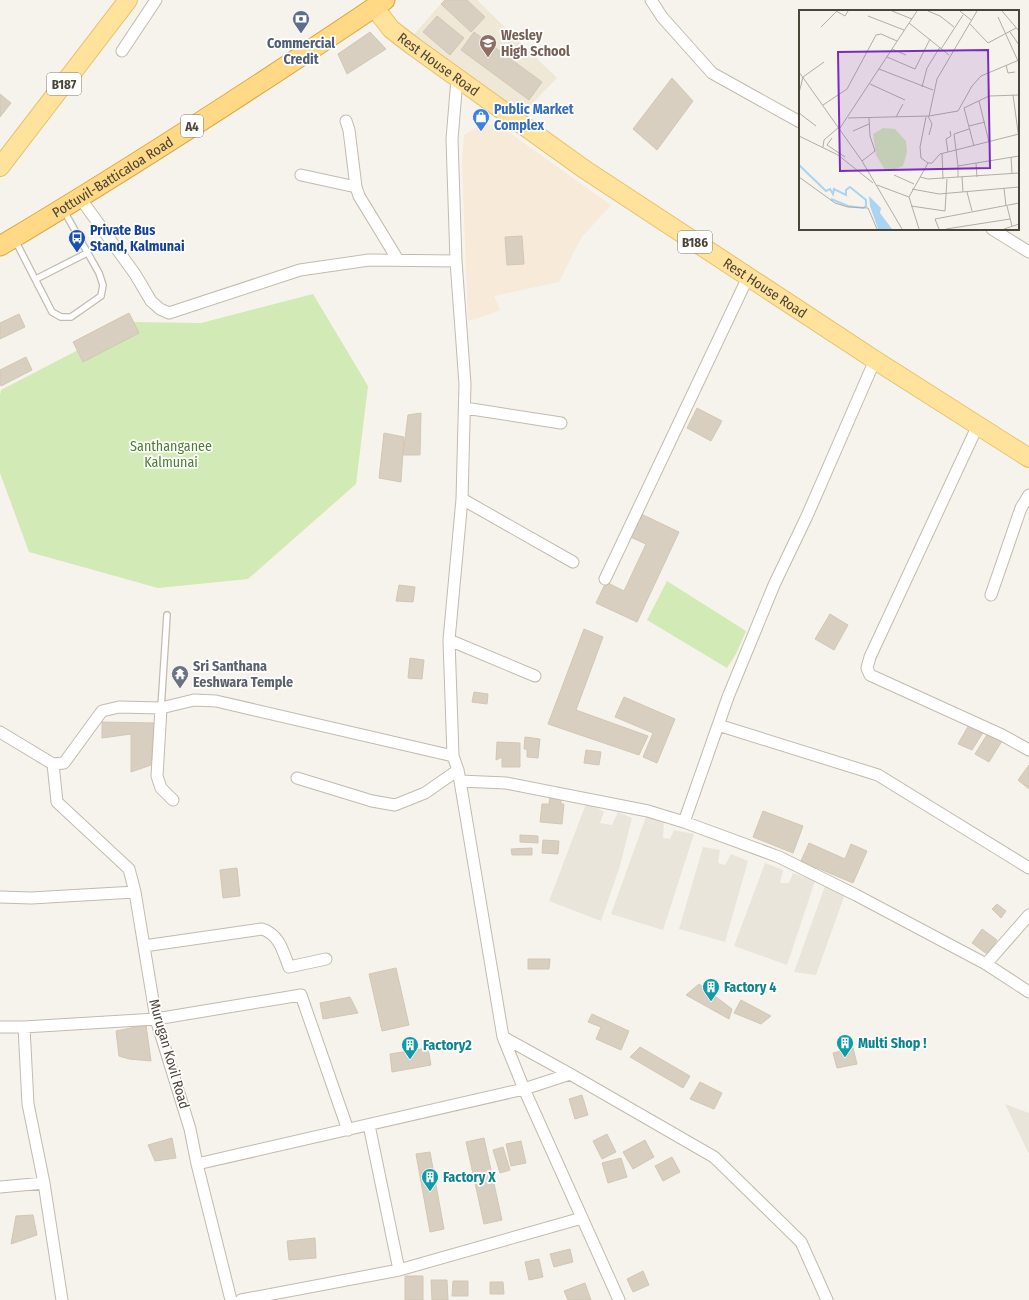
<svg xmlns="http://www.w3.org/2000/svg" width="1029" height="1300" font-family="'Fira Sans Condensed',sans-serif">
<rect width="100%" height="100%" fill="#f6f3ec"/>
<path fill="#eae5da" d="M587,801L604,812L600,823L612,825L618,812L632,818L620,866L601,921L549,901Z
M646,817L664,821L663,838L670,839L674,830L694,834L663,930L611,914Z
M703,847L720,850L718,863L725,865L731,854L748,861L725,942L679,929Z
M765,863L783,870L780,883H789L793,873L815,881L787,965L734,946Z
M825,886L845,894L816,975L794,972Z
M1005,1104L1029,1113V1154Z"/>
<path fill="#f7ead8" d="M499,125L611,205L581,238L559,282L494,296L500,310L491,314L468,321L462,163L464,135L479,126Z"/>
<path fill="#efe8d6" d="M444,0H477L557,78L522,114L410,39Z"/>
<path fill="#d2eab5" d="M313,294L368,386L356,484L248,579L158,588L29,552L0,473V395L1,390L132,322L201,323Z
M667,581L746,631L736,654L727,668L647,620Z"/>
<path fill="#d8cfc1" stroke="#d3c7b4" d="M445,0H467L485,17L471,32L441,4Z
M437,16L464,38L450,55L423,32Z
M370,32L386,49L347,74L338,54Z
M474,32L542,82L529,100L461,50Z
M672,78L693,101L657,150L633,129Z
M0,94L11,103L0,117Z
M522,236L524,264L507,265L505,237Z
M129,313L139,333L83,362L73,342Z
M19,314L25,327L0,339V323Z
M26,357L32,370L1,386L0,383V370Z
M697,408L722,421L711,441L687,428Z
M421,413L420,455H403L408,415Z
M384,433L404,437L401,482L379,478Z
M639,513L679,532L637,622L596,603L606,582L624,591L646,544L628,536Z
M399,585L415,587L413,602L396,601Z
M830,614L848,625L834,650L815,639Z
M584,629L603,637L576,710L648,736L639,755L548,724Z
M410,658L424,660L422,679L408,678Z
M474,692L488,694L487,704L472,702Z
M624,697L675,719L657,763L643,757L653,733L615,717Z
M102,722L154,723L151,765L131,772V734L102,738Z
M970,723L984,731L972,750L958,744Z
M988,733L1002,741L989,762L975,754Z
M525,737L540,739L538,758L527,757V749H524Z
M497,742L520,743V767H502V757L496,760Z
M586,750L601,752L599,765L584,763Z
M1029,765V789L1018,780Z
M550,796L561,797V804H564L562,824L540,822L542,804H549Z
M763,811L803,826L793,853L753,837Z
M520,835L538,836V843L520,842Z
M543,840L559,841L558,854L542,853Z
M809,843L845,859L851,844L867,851L853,883L801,861Z
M532,848V855H512L511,849Z
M237,868L240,896L223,898L220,870Z
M997,904L1006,911L1001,918L992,909Z
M982,929L997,940L987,954L972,943Z
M528,959H550L549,969H528Z
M396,968L409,1025L382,1031L369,974Z
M699,984L732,1009L729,1019L686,995Z
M350,997L358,1013L323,1019L320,1003Z
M741,1000L771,1016L761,1024L734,1013Z
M592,1014L629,1031L621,1050L596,1039L601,1027L588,1022Z
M146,1025L151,1061L129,1059L119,1056L116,1031Z
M640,1047L690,1076L683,1088L630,1057Z
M428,1048L431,1065L392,1072L390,1054Z
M853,1048L857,1064L837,1068L833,1053Z
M700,1082L722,1093L714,1109L690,1099Z
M582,1095L588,1115L575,1119L569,1099Z
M607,1134L616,1152L602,1159L593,1141Z
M172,1138L176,1158L155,1161L148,1145Z
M484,1138L502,1220L484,1224L466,1142Z
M645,1140L654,1157L633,1169L623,1152Z
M521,1141L526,1163L511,1166L506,1144Z
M503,1147L510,1170L500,1173L493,1150Z
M430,1152L444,1229L430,1232L416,1154Z
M672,1157L680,1172L663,1181L655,1166Z
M621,1158L627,1177L608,1183L602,1163Z
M33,1215L37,1235L11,1244L16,1216Z
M315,1238L316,1258L289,1260L287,1241Z
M570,1249L573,1262L554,1267L550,1254Z
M539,1259L543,1277L529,1280L525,1262Z
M643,1271L649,1285L633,1292L627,1279Z
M405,1276H423V1300H405Z
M431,1280H447L448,1300H432Z
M453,1281H468V1296H452Z
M490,1282H503L504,1294H490Z
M585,1283L591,1300H568L564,1291Z"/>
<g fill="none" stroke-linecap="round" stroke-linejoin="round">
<defs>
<path id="service" d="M15,240L52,312L61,317H71L101,296L103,285L99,273L64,211
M36,279L87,253
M161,708L167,615"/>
<path id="minor" d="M651,0L662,17L712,73L800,122
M122,51L156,0
M457,79L452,139L456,261L465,384L462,499L449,640L453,756L458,770L460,781L506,783L648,811L684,822L779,857L856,895L986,964L1029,992
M346,121L349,130L356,187L359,196L398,260
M301,175L356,187
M80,198L135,274L151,301L160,309L169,313L300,270L369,260L456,261
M992,229L1029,252
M465,408L561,423
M978,425L870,657L867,668L870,675L1002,735L1029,750
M462,499L573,562
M605,579L748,277
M991,595L1021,508L1029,495
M449,640L535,676
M161,708L157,776L161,788L173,800
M718,725L878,775L1029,868
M0,732L53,764L64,763L102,711L119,707L161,708L194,700L216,701L453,756
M53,764L57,802L129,869L135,892L156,1019L190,1129L197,1164L231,1300
M297,778L372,801L395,805L425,793L458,770
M460,781L503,1037L570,1074L714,1157L801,1242L827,1300
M684,822L728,697L774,585L807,516L875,360
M0,897L31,898L135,892
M144,946L262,929C279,934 283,951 289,967L326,959
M986,964L1029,915
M0,1027H24L28,1104L44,1183L62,1300
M24,1027L156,1019L301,995L348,1130
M503,1037L524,1089L570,1074
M369,1125L399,1270
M197,1164L524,1089L619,1300
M0,1187L44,1183
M241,1300L399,1270L582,1218"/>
<g id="primary">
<path id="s1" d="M374,7L391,29L413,46L584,169L875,360L1029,458"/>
<path d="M0,167L128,0"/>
</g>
<g id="trunk">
<path id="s2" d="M0,246C131,168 259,85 385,0"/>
</g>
</defs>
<use href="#service" stroke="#c2bbae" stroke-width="8"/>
<use href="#minor" stroke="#c2bbae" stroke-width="13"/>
<use href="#primary" stroke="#e6c16a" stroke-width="20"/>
<use href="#trunk" stroke="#e0a43c" stroke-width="21"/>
<use href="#service" stroke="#fff" stroke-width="5.5"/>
<use href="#minor" stroke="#fff" stroke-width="11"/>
<use href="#primary" stroke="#ffe39c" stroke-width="18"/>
<use href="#trunk" stroke="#ffd985" stroke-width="19"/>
</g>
<defs>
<symbol id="bank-pin" viewBox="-11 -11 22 30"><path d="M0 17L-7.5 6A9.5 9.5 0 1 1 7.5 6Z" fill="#5c6f8a" stroke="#fff"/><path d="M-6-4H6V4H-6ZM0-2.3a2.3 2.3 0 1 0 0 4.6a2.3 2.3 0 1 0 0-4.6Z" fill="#fff"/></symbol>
<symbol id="school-pin" viewBox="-11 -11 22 30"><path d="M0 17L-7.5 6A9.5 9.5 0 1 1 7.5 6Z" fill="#8d6e63" stroke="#fff"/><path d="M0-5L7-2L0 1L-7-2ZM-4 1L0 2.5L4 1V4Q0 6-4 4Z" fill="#fff"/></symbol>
<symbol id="shop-pin" viewBox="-11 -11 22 30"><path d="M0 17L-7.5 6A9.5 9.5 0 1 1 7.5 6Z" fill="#3f7fe0" stroke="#fff"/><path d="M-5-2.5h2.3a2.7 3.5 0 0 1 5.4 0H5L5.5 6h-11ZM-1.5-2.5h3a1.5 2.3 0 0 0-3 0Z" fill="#fff"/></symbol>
<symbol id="bus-pin" viewBox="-11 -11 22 30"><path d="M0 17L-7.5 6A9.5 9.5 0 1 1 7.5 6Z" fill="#1a4fb4" stroke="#fff"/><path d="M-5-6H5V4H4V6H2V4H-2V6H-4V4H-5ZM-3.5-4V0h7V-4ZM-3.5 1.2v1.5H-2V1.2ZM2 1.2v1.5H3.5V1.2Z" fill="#fff"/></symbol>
<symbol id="temple-pin" viewBox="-11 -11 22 30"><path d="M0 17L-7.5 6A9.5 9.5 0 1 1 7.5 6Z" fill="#6b7280" stroke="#fff"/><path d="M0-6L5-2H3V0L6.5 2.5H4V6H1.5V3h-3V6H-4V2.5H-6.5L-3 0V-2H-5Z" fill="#fff"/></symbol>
<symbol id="building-pin" viewBox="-11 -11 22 30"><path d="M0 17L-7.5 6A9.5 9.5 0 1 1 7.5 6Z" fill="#0f9aa8" stroke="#fff"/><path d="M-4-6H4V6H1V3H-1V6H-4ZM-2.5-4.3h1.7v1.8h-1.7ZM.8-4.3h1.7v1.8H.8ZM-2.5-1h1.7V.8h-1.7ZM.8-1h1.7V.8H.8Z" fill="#fff"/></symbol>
</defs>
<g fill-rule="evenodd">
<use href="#bank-pin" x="291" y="9" width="20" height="27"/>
<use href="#school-pin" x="478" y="33" width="20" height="27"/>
<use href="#shop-pin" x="471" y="107" width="20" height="27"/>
<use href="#bus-pin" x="67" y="228" width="20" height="27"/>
<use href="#temple-pin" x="170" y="664" width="20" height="27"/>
<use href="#building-pin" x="701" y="977" width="20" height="27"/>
<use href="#building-pin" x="835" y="1033" width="20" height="27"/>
<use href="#building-pin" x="400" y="1035" width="20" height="27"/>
<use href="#building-pin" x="420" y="1167" width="20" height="27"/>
</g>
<g text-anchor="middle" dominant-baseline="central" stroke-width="3.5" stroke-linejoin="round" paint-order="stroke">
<g fill="#fff" stroke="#817c74" stroke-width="1">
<rect x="47" y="73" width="34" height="22" rx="3"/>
<rect x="181" y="115" width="22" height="22" rx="3"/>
<rect x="678" y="231" width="34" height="22" rx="3"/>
</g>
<g font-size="13" font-weight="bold" fill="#4b4439">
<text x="64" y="84">B187</text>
<text x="192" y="126">A4</text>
<text x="695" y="242">B186</text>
</g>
<g font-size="14" font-weight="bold" fill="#785e54" stroke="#fff" text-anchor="start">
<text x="501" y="35">Wesley<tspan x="501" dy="16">High School</tspan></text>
</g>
<g font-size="14" font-weight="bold" fill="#4e5e75" stroke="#fff">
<text x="301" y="43">Commercial<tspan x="301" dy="16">Credit</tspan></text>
</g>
<g font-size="14" fill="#4b4439" stroke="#fff">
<text stroke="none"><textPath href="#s1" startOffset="87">Rest House Road</textPath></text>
<text stroke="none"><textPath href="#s2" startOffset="132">Pottuvil-Batticaloa Road</textPath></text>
<text stroke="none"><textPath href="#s1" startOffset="483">Rest House Road</textPath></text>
<text transform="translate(169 1054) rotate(74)">Murugan Kovil Road</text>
</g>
<g font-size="14" font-weight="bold" fill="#366cbe" stroke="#fff" text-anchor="start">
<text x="494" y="109">Public Market<tspan x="494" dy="16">Complex</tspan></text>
</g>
<g font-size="14" font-weight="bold" fill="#164399" stroke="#fff" text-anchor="start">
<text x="90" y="230">Private Bus<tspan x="90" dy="16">Stand, Kalmunai</tspan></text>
</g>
<g font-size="14" fill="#4a7f2a" stroke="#fff">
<text x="171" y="446">Santhanganee<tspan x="171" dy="16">Kalmunai</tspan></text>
</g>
<g font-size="14" font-weight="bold" fill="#5b616d" stroke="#fff" text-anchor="start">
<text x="193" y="666">Sri Santhana<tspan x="193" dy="16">Eeshwara Temple</tspan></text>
</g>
<g font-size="14" font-weight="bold" fill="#0d838f" stroke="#fff" text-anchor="start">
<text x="724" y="987">Factory 4</text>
<text x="858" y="1043">Multi Shop !</text>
<text x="423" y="1045">Factory2</text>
<text x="443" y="1177">Factory X</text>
</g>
</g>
<g transform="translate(799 10)">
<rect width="220" height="220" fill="#f6f3ec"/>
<path d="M84,118L96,119L107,131L108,142L104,156L91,161L86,160L77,145L74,124Z" fill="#d2eab5"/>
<path d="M70,186L82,198L81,203L93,219H79L71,196Z" fill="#a9d4f2"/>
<path fill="none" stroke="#a9d4f2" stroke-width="2" d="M0,155L27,181L31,179L34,184L35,179L47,185V180L51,177L67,190V196L64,198L49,196L32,189"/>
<path fill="none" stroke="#b2ada4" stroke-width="1" d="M37,1L46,6L49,1M93,1L113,9M129,1L141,6L155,17M161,1L172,10M203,1L220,21M69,6L105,20M199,7L219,51M110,13L150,45M170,13L189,33L217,18M22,17L38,1M211,22L220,35M93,39L107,45M142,39L164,5M88,47L116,59L131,29M207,55L209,63L216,62M80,59L134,80M0,62L63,151L103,219M4,67L25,52M71,74L106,90M123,77L128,58L141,37M0,83L4,67M214,85L220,129M180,91L190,132M24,95L48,79L77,25L82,24L98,31M0,103L17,116M129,106L133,114L130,125M130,106L159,101L173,76L182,66L220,50M97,107L104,94M49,108L130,106L138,69L178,1M170,116L186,112M41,118L118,1M54,121L70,114M0,126L39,145L74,173M33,128L28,135L46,147M175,136L165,98L190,86L220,85M24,137L25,130L40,117M149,142L147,129L152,126L151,121M143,144L144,169M212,147L213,163M63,151L76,141L71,126L70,108M129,153H133L141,144L220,124M177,153L178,167M159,156L155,124L170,119M95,165L115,174M0,167L36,193L49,197L69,198L78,219M121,167L129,169L159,167V156L220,146M159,167L220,163M163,167L164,182M78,175L110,187L129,153L122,148L121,137L127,107M205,178L207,196M113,179L140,184L220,177M168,182L173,201M110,187L120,219M112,196L146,201L148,169M208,196L213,216M140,219L136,209L220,193M147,219L211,209M205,219L220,214"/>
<path fill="#7b2cbf" fill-opacity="0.15" stroke="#7b2cbf" stroke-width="2" d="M189,40L191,158L41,161L39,42Z"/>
<rect width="220" height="220" fill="none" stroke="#4b4439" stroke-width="2"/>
</g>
</svg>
